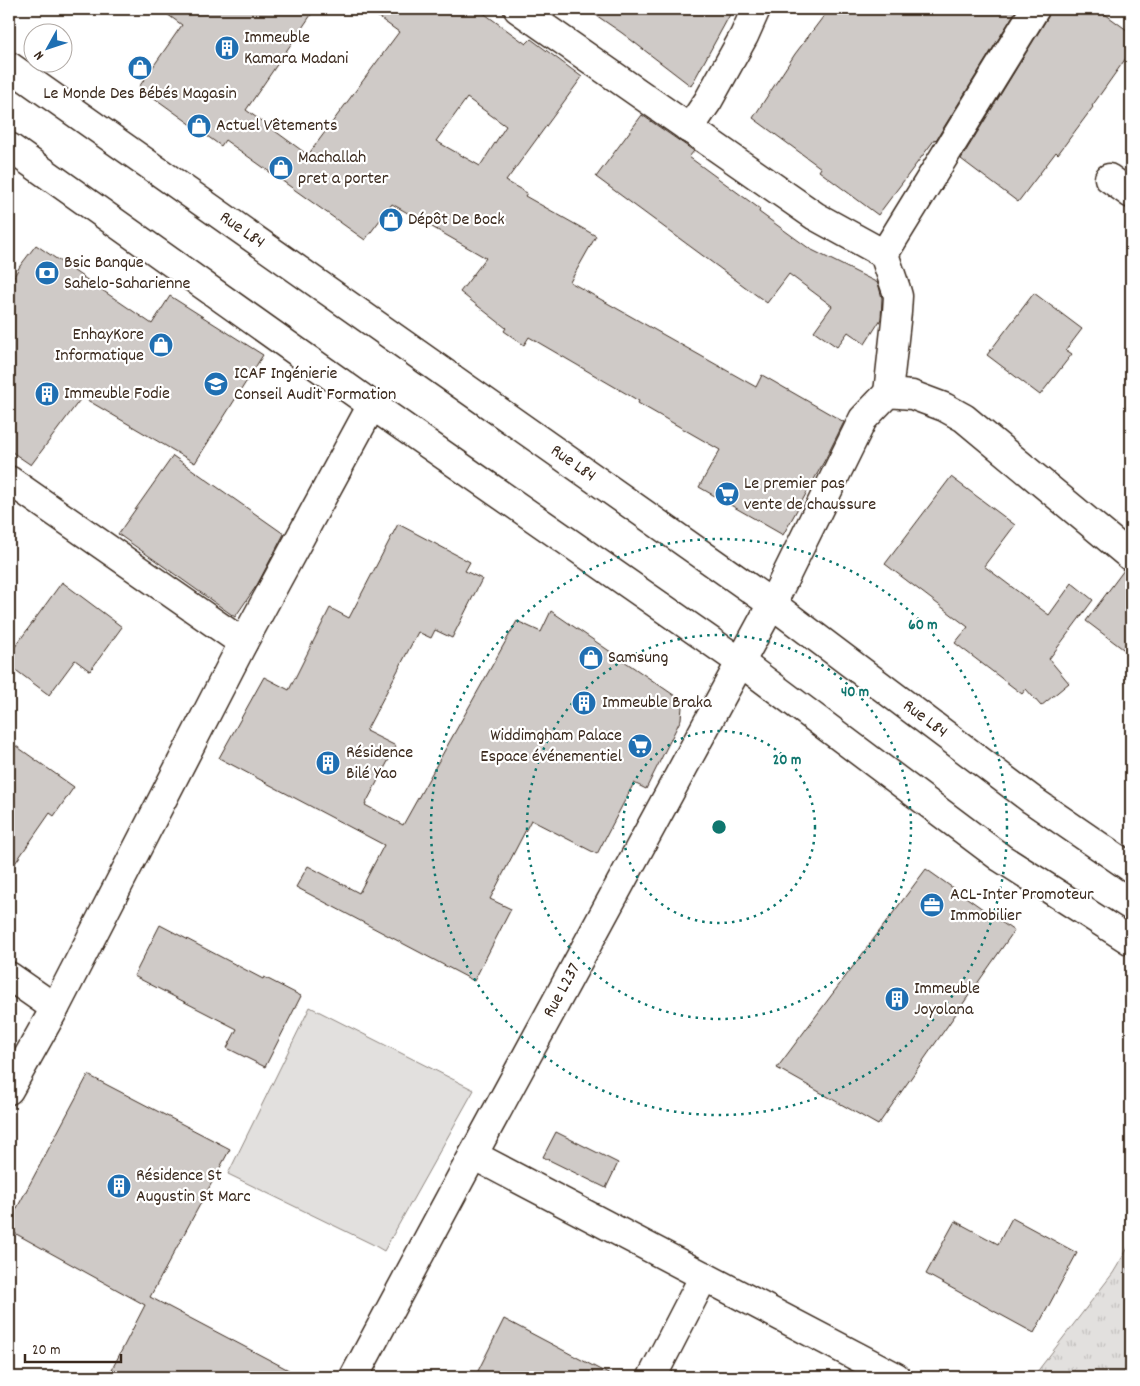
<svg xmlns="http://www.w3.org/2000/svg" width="1140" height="1386" font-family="Dekko,sans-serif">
<defs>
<pattern id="grass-tufts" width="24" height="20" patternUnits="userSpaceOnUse" patternTransform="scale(1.25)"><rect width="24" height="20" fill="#e2e0de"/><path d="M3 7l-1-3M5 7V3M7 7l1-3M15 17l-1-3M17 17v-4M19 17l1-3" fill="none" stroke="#c3c0be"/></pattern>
</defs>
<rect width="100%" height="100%" fill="#fff"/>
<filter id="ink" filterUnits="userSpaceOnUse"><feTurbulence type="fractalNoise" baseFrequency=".02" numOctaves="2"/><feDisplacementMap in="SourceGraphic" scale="10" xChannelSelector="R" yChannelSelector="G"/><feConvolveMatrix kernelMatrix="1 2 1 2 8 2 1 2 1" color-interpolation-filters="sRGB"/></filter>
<g filter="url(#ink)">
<path fill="url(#grass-tufts)" stroke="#8e857e" d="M1131,1243V1377H1033L1113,1273Z"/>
<path fill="#e2e0de" stroke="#8e857e" d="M310,1007L474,1090L384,1251L372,1244L228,1174Z"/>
<path fill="#cfcac7" stroke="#3b2a1e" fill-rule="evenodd" d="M160,9H315L246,110L308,155L399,32L367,9H478L526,44L531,39L582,77L506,181L527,193L525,196L596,236L570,282L756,387L762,375L844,422L826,458L783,535L699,487L720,450L638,403L639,401L529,337L524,345L504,331L506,328L460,292L486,258L392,204L365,240L225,140L221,146L139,87L182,25ZM467,98L506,126L480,166L436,141Z
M587,9H733L691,86L622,33Z
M829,9H1017L936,140L935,139L878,215L819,171L821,168L753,118L795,54Z
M1051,9H1098L1131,33V51L1092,106L1093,107L1058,154L1056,152L1018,202L961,159L1048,17Z
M642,115L694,151L689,157L760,209L759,212L810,249L878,283L882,298L881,319L865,344L848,332L837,347L814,331L832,306L789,274L767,303L596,177Z
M36,245L152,324L170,296L263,355L195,463L82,397L31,465L9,450V285L20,266Z
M1034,293L1082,329L1066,350L1072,354L1040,395L987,355Z
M173,456L284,534L257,585L235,617L118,534Z
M951,477L1015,525L984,566L1049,615L1072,583L1093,600L1049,659L1069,683L1041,706L1026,689L1022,694L955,643L968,627L885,564Z
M398,524L470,562L465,571L482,579L452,638L435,630L431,638L418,632L366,731L396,746L365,805L403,825L517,621L541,632L551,611L678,698L682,707L681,719L646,789L634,783L597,854L531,820L490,899L511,909L474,981L296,887L308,866L359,893L384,845L219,758L264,677L289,690L330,608L349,618Z
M1124,570L1131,572V655L1086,621Z
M62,582L122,627L90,671L75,660L49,695L9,665V655Z
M9,741L74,787L54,816L50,813L9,872Z
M926,869L1014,931L878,1125L777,1068Z
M160,925L263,979L264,977L301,996L265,1067L227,1048L237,1029L134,976Z
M88,1075L230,1149L150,1297L302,1377H108L145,1305L9,1230V1223Z
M556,1132L618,1163L606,1188L543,1157Z
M1012,1218L1077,1253L1034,1333L926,1274L955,1221L998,1244Z
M504,1319L614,1377H475Z"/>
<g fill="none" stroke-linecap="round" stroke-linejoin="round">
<defs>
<g id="minor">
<path d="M518,9L815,216L884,254L896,289L898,296L897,312L888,393"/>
<path d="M689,129L708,101L744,36L756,9"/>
<path d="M1109,178L1131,194"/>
<path d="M884,254L1035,9"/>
<path d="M9,480L243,643"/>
<path d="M9,976L55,1008"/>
<path d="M9,1090L55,1008L243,643L372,405"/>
<path d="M473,1155L896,1377"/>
<path id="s1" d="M354,1377L473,1155L772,604L863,419L888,393L912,395L944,407L964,418L1131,557"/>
<path d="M652,1377L704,1276"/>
</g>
<g id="major">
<path id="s2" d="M9,66L772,604L1032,800L1131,868"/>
<path d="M9,147L372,405L739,661L1001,858L1131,941"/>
</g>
</defs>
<use href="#minor" stroke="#3b2a1e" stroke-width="31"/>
<use href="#major" stroke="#3b2a1e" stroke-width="31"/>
<use href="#minor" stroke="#fff" stroke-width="28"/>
<use href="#major" stroke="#fff" stroke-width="28"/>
</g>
</g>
<g fill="none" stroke="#0f766e" stroke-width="2.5" stroke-dasharray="2.5 5">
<circle cx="719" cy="827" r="96"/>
<circle cx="719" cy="827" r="192"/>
<circle cx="719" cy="827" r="288"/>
</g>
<defs>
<symbol id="building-disc" viewBox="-11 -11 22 22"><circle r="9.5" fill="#1f6fb2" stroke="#fff"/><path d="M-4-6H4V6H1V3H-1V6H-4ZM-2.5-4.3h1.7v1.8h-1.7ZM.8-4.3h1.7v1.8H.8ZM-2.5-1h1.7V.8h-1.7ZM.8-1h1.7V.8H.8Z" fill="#fff"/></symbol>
<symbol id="shop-disc" viewBox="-11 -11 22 22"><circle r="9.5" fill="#1f6fb2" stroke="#fff"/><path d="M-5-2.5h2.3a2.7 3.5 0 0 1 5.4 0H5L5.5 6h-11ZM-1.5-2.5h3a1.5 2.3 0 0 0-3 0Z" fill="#fff"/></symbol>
<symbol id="bank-disc" viewBox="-11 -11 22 22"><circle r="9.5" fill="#1f6fb2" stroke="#fff"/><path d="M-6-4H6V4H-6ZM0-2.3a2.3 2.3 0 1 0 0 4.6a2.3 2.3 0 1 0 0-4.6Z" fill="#fff"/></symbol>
<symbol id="school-disc" viewBox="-11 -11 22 22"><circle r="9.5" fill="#1f6fb2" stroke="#fff"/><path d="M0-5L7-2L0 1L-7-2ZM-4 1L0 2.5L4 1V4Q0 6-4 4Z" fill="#fff"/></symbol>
<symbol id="supermarket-disc" viewBox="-11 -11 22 22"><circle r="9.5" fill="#1f6fb2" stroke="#fff"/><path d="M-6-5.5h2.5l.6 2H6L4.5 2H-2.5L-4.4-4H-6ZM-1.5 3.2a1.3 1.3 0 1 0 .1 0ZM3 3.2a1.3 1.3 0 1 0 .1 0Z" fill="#fff"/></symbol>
<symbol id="office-disc" viewBox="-11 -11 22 22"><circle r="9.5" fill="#1f6fb2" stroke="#fff"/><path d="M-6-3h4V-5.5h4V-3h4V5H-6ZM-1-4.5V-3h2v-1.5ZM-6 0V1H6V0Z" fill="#fff"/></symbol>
</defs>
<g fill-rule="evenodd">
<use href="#building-disc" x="213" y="34" width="28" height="28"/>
<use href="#shop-disc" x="126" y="54" width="28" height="28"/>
<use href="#shop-disc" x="185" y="112" width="28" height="28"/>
<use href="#shop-disc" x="267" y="154" width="28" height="28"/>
<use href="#shop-disc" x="377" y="206" width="28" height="28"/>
<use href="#bank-disc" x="33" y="259" width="28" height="28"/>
<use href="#shop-disc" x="147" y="331" width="28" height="28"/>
<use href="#school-disc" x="202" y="370" width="28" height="28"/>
<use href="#building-disc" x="33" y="380" width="28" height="28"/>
<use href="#supermarket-disc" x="713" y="480" width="28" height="28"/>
<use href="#shop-disc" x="577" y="644" width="28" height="28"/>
<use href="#building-disc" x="570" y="689" width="28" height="28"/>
<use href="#supermarket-disc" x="626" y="732" width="28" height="28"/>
<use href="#building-disc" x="314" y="749" width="28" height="28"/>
<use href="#office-disc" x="918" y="891" width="28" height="28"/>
<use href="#building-disc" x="883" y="985" width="28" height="28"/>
<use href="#building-disc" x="105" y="1172" width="28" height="28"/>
</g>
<g text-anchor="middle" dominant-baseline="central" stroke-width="4.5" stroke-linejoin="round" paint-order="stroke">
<g font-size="18" fill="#3b2a1e" stroke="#fff" text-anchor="start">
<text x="244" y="38">Immeuble<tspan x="244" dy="21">Kamara Madani</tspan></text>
<text x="140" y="94" text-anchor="middle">Le Monde Des Bébés Magasin</text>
<text x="216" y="126">Actuel Vêtements</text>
<text x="298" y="158">Machallah<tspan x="298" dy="21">pret a porter</tspan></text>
<text x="408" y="220">Dépôt De Bock</text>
<text x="64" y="263">Bsic Banque<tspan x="64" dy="21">Sahelo-Saharienne</tspan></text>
<text x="144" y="335" text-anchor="end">EnhayKore<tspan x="144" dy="21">Informatique</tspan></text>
<text x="234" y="374">ICAF Ingénierie<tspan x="234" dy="21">Conseil Audit Formation</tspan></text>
<text x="64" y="394">Immeuble Fodie</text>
<text x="744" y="484">Le premier pas<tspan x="744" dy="21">vente de chaussure</tspan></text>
<text x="608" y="658">Samsung</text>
<text x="602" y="703">Immeuble Braka</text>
<text x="622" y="736" text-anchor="end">Widdimgham Palace<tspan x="622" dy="21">Espace événementiel</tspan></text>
<text x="346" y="753">Résidence<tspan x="346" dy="21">Bilé Yao</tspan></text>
<text x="950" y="895">ACL-Inter Promoteur<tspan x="950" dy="21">Immobilier</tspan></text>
<text x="914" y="989">Immeuble<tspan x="914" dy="21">Joyolana</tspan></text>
<text x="136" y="1176">Résidence St<tspan x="136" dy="21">Augustin St Marc</tspan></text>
</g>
<g font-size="18" fill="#3b2a1e" stroke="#fff">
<text stroke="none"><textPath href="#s2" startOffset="285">Rue L84</textPath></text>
<text stroke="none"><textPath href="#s2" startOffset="690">Rue L84</textPath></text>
<text stroke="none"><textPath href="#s2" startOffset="1125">Rue L84</textPath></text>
<text stroke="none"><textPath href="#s1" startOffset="439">Rue L237</textPath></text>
</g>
</g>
<circle cx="719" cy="827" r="8" fill="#0f766e" stroke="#fff" stroke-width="2.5"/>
<g font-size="15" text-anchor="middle" font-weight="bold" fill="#0f766e" stroke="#fff" stroke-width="4.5" stroke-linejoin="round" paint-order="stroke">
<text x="923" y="629">60 m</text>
<text x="855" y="696">40 m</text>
<text x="787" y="764">20 m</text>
</g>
<rect width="1140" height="1386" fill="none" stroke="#fff" stroke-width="30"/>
<rect x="15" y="15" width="1110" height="1356" fill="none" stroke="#3b2a1e" stroke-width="2" filter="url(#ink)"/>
<g transform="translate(48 48) rotate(230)"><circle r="24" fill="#ffffff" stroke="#b1aaa5"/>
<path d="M0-4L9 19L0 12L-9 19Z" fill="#1f6fb2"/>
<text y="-8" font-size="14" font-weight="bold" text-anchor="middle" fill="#3b2a1e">N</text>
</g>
<path d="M25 1354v8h96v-8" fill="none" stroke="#3b2a1e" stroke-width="2.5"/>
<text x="32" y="1354" font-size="15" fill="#3b2a1e" stroke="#ffffff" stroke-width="4" paint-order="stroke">20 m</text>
</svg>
